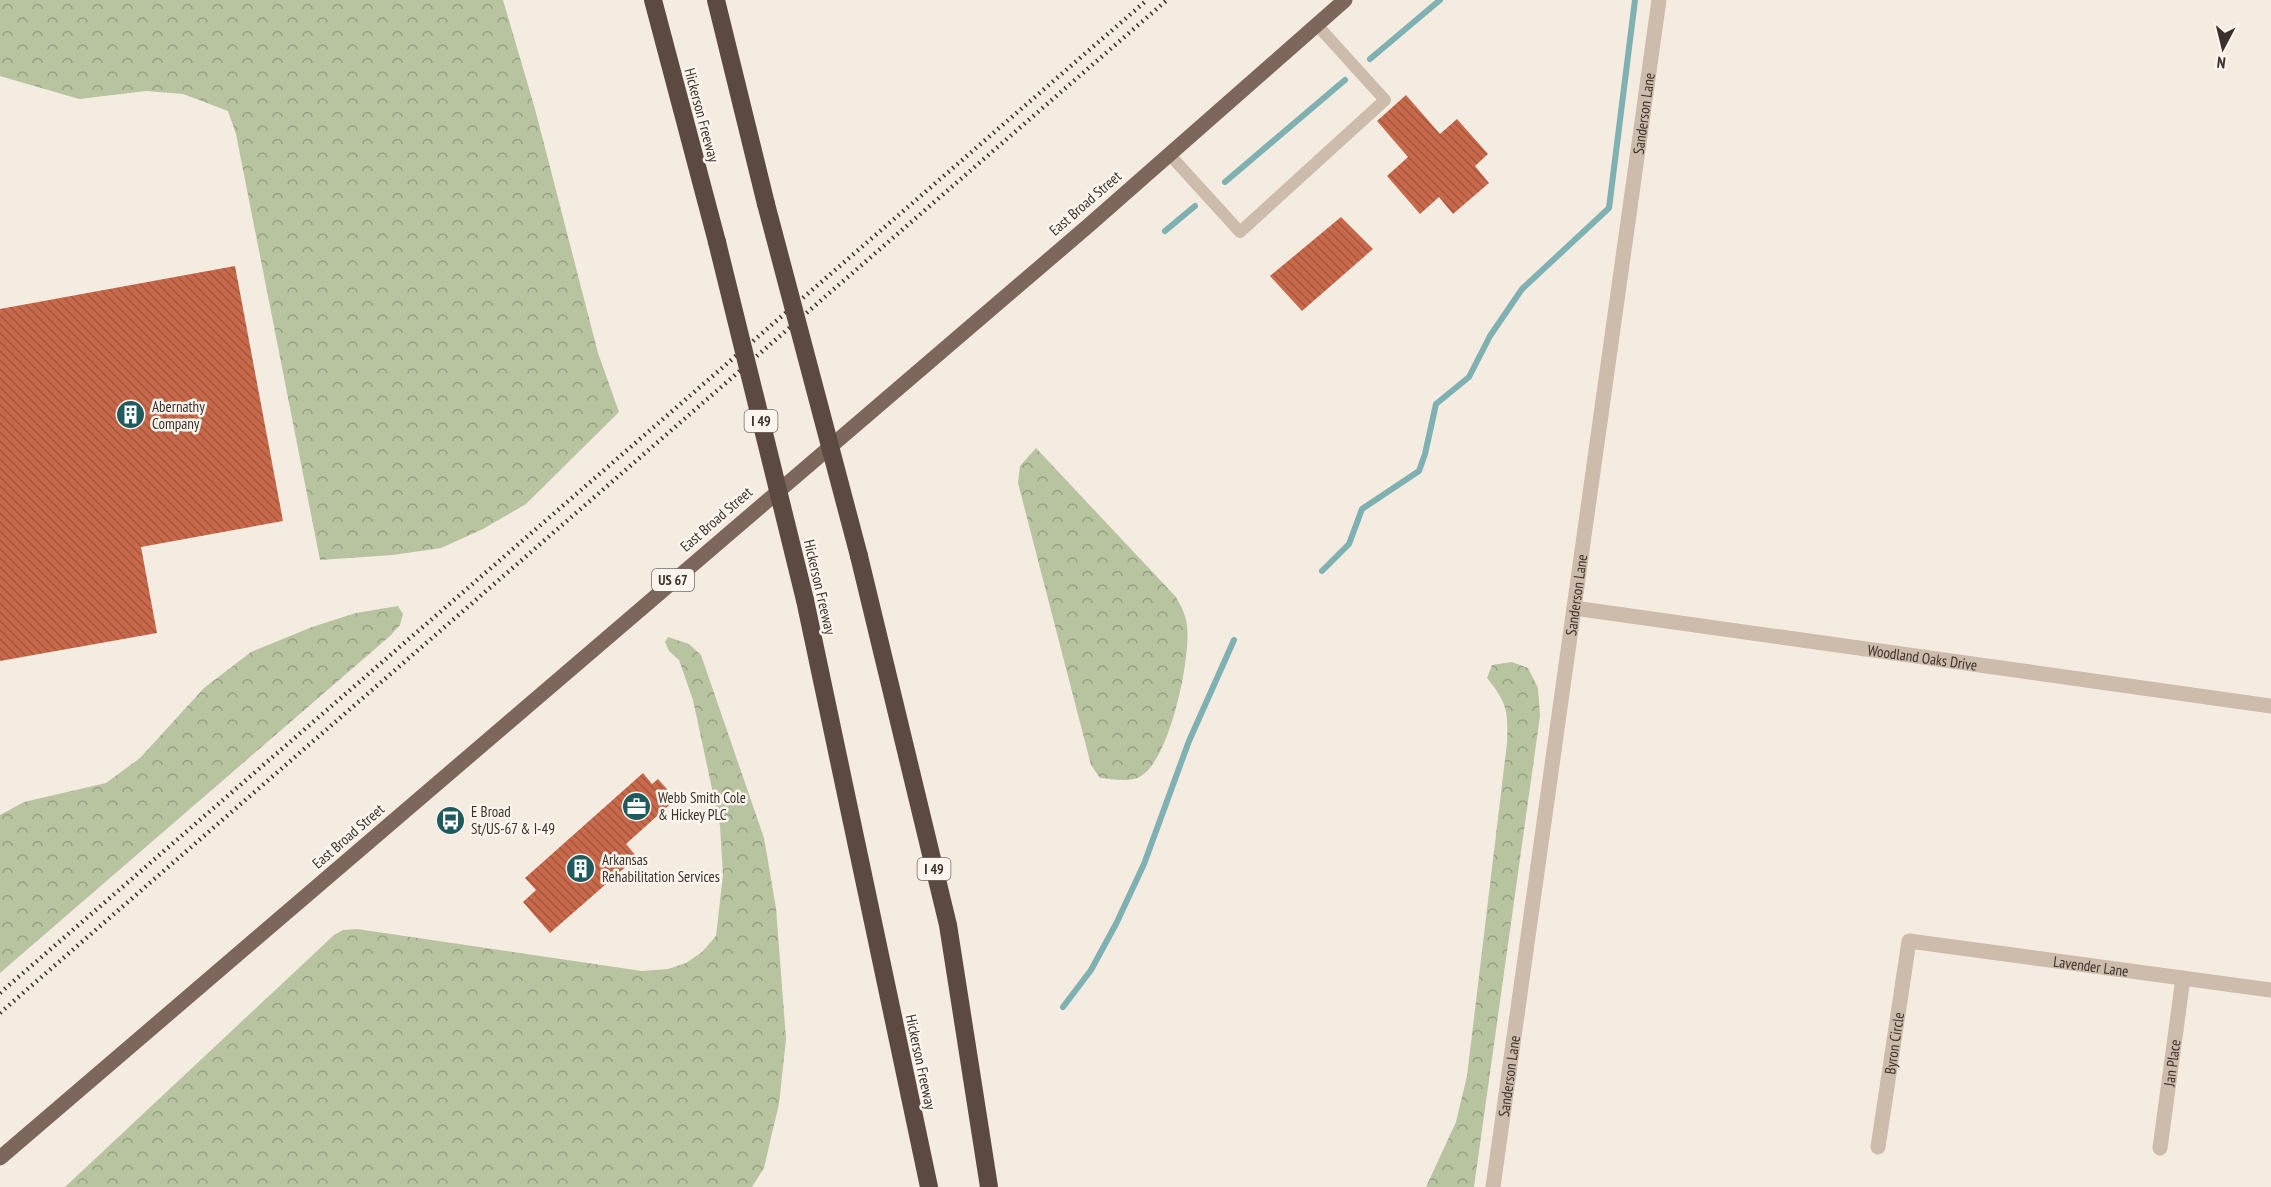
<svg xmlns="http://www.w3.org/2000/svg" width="2271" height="1187" font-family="'PT Sans Narrow',sans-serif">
<defs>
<pattern id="forest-crowns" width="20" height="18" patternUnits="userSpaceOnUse" patternTransform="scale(1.5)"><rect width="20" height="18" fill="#b8c4a0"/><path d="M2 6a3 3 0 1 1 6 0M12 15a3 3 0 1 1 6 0" fill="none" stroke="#97a083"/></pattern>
<pattern id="building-back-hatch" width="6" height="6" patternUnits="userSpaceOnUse" patternTransform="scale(1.5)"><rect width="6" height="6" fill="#c8694b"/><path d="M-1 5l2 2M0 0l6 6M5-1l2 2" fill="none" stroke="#a4573f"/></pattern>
</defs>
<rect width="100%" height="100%" fill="#f4ebe1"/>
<path fill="url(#forest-crowns)" d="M0,0H503L535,109L598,353L619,412L526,504L483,529L441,548L393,555L320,560L236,134L228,111L183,94L146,91L79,99L0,76Z
M1036,448L1176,597C1181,606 1186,615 1187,626C1191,658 1170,759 1141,776C1131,783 1112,779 1100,778L1091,765L1018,483L1020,466Z
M398,606L403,614L400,625L390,636L0,973V815L24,802L106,783L140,758L204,688L251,652L312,627L356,613Z
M668,637L689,644L701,655L764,838L776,908L786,1039L779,1104L772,1133L764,1168L752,1187H65L334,935L343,930L357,929L642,971L668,969L686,963L702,952L716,936L723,875L720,826L693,700L679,660L669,651L665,642Z
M1512,662L1528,668L1538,688L1540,716L1474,1187H1426L1456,1122L1467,1076L1507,743C1508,711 1508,704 1487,678L1492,665Z"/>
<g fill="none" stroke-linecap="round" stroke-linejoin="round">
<path stroke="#7fb0b2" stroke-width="6" d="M1370,59L1440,0
M1225,182L1345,80
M1165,231L1195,206
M1322,571L1349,544L1362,509L1419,471L1425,454L1436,404L1469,377L1490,336L1522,289L1609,208L1635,0
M1063,1007L1091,970L1116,924L1144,864L1189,741L1234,640"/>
</g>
<path fill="url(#building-back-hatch)" d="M1406,95L1440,134L1457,119L1488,154L1475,166L1489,183L1453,214L1439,197L1420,214L1387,176L1408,157L1377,121Z
M1341,217L1373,249L1302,311L1270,276Z
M235,266L283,521L141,547L157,633L0,661V309Z
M643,773L652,784L658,779L676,799L626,844L637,857L550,933L523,902L536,890L525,878Z"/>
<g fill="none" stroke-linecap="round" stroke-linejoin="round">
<path stroke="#cdbbac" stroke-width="12" d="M1169,154L1240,232L1385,100L1317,25"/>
<g stroke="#cdbbac" stroke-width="15">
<path id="s1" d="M1574,608L2271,706"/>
<path id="s2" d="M1878,1147L1909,941L2271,990"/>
<path id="s3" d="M2160,1148L2183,978"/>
</g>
<path stroke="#cdbbac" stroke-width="15" id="s4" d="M1493,1187L1659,0"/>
<path stroke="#7d675c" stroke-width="15" d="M0,1158L1088,226L1345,0"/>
<path stroke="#5c4a42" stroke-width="18" d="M653,0L717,242
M716,0L766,204
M859,556L948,925L989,1187
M805,600L929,1187"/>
<path stroke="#3b302b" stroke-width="4.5" stroke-dasharray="1.5 4.5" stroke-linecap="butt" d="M0,993L1147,0
M0,1013L1167,0"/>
<path stroke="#5c4a42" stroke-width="18" d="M766,204L859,556
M717,242L805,600"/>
</g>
<defs>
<symbol id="building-disc" viewBox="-11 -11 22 22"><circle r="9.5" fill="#1f5a5e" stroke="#fbf5ee"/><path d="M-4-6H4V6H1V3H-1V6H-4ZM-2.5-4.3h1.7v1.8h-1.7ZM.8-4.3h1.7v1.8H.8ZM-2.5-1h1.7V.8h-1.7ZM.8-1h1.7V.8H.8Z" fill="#fff"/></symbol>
<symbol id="office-disc" viewBox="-11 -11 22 22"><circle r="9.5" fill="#1f5a5e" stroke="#fbf5ee"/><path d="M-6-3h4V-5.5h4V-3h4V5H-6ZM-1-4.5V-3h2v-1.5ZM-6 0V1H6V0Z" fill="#fff"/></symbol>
<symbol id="bus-disc" viewBox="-11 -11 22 22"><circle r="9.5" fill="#1f5a5e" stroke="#fbf5ee"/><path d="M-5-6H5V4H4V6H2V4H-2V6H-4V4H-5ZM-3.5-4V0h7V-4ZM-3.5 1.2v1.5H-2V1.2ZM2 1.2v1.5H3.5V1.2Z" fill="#fff"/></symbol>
</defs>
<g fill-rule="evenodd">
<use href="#building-disc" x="114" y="398" width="33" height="33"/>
<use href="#office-disc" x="620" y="790" width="33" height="33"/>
<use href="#bus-disc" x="434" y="804" width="33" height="33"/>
<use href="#building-disc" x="564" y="852" width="33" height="33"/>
</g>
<g text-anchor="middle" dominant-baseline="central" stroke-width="5" stroke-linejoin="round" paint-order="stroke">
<g fill="#fbf5ee" stroke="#756b66" stroke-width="1.5">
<rect x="744.5" y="410" width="33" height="22" rx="4.5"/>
<rect x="652" y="569" width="42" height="22" rx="4.5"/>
<rect x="917.5" y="858" width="33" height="22" rx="4.5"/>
</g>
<g font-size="14" font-weight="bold" fill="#3b302b">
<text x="761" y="421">I 49</text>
<text x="673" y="580">US 67</text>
<text x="934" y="869">I 49</text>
</g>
<g font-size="15" fill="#3b302b" stroke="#fbf5ee">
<text stroke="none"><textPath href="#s4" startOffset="1084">Sanderson Lane</textPath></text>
<text transform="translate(702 115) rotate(75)">Hickerson Freeway</text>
<text transform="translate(1085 203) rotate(-41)">East Broad Street</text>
<text transform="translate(716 519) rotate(-41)">East Broad Street</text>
<text transform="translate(820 587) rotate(77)">Hickerson Freeway</text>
<text stroke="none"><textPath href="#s4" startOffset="598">Sanderson Lane</textPath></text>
<text stroke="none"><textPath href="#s1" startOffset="352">Woodland Oaks Drive</textPath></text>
<text transform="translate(348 836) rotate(-41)">East Broad Street</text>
<text stroke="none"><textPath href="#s2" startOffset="392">Lavender Lane</textPath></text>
<text stroke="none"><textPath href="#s2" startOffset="105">Byron Circle</textPath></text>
<text transform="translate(921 1062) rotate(78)">Hickerson Freeway</text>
<text stroke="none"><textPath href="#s3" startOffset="86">Jan Place</textPath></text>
<text stroke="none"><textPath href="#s4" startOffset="112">Sanderson Lane</textPath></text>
</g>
<g font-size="15" fill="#3b302b" stroke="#fbf5ee" text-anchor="start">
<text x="152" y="406">Abernathy<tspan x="152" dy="17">Company</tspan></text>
<text x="658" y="797">Webb Smith Cole<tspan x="658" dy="17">&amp; Hickey PLC</tspan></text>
<text x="471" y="811">E Broad<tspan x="471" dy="17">St/US-67 &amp; I-49</tspan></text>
<text x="602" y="859">Arkansas<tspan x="602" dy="17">Rehabilitation Services</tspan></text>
</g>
</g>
<g transform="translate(2223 48) rotate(187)" stroke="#fbf5ee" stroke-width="4.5" paint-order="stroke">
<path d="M0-4.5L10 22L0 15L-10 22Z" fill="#3b302b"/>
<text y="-9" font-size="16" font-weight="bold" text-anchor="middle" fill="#3b302b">N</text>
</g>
</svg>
